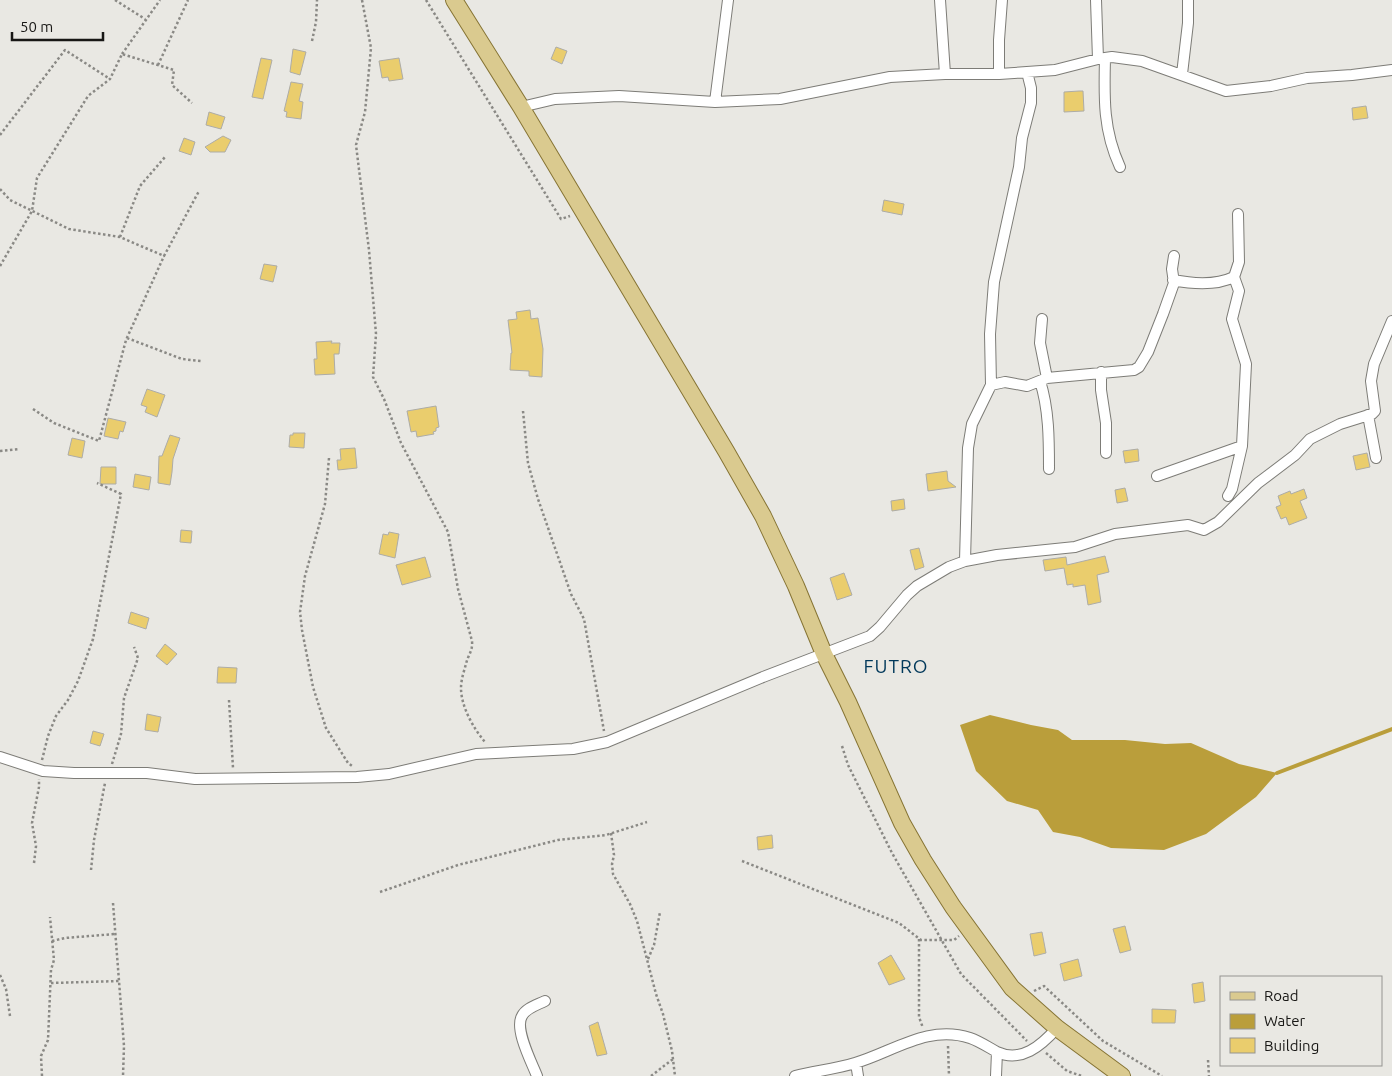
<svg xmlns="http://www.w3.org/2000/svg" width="1392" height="1076" font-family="Ubuntu,sans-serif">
<rect width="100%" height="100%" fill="#e9e8e3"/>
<path fill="#ba9e3b" d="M990,715L1031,725L1058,730L1072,740H1125L1165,744L1191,743L1239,764L1277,773L1256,797L1206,834L1164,850L1111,848L1080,837L1053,832L1038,810L1007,801L976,771L960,725Z"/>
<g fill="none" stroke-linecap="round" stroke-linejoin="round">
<path stroke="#ba9e3b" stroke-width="4" d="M1277,773L1392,729"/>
</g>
<path fill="#eacd6d" stroke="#adaca7" d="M556,47L567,51L562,64L551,59Z
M293,49L306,52L300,75L290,72Z
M261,58L272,60L263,99L252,97Z
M399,58L403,79L389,81L388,77L382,78L379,61Z
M291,82L303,84L299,101L303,102L301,119L286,117L287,112L284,111Z
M1079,91H1083L1084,111L1064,112V92Z
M1366,106L1368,118L1353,120L1352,108Z
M209,112L225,117L221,129L206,125Z
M223,136L231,140L225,152H210L205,147Z
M184,138L195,142L191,155L179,151Z
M884,200L904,204L902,215L882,211Z
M264,264L277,266L273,282L260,279Z
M530,310L531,319L538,318L543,349L542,377L529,376V371L510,370L511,353H512L508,320L517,319L516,312Z
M332,341L331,343H340L339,354H334L335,374L315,375L314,359H317L316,342Z
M147,389L165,395L157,417L145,412L147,407L141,405Z
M436,406L439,427L436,428V431L433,432L434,434L417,437L416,431L411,432L407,411Z
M108,418L126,422L123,432L120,431L118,439L104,436Z
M293,433H305L304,448L289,447L290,435H293Z
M170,435L180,438L173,459L172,472L170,485L158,483L159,456H162Z
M72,438L85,441L82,458L68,455Z
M355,448L357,468L338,470L337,460H341L340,449Z
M1138,449L1139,461L1125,463L1123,451Z
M1367,453L1370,467L1356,470L1353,456Z
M101,467H116V484H100Z
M947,471L948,481L956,487L928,491L926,474Z
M135,474L151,477L149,490L133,487Z
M1125,488L1128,501L1117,503L1115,490Z
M1304,489L1307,498L1300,501L1307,518L1289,525L1286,517L1281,519L1276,507L1281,505L1278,496L1290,491L1291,494Z
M904,499L905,509L892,511L891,501Z
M181,530L192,531L191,543L180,542Z
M389,532L399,534L395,558L379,554L383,534L388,535Z
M919,548L924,567L915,570L910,550Z
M1105,556L1109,572L1097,575L1101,602L1088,605L1085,585L1073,587V584L1067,585L1064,568L1045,571L1043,560L1066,557L1067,565Z
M425,557L431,577L402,585L396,565Z
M844,573L852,595L837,600L830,578Z
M131,612L149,618L146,629L128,623Z
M165,644L177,654L167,665L156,656Z
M218,667L237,668L236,683H217Z
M147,714L161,717L158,732L145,730Z
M93,731L104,734L100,746L90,743Z
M772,835L773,848L758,850L757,837Z
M1125,926L1131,950L1120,953L1113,929Z
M1042,932L1046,953L1034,956L1030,934Z
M891,955L905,979L889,985L878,963Z
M1078,959L1082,976L1064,981L1060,964Z
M1203,982L1205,1001L1194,1003L1192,984Z
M1152,1009L1176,1010L1175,1023H1152Z
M598,1022L607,1054L597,1056L589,1026Z"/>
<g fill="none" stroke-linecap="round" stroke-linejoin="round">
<defs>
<path id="minor" d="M940,0L945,74
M1096,0L1098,59
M1105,58C1104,98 1103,130 1120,167
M999,74V40L1002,0
M1182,74L1188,23V0
M715,102L728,0
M521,107L555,99L619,96L715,102L780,99L890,77L945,74H999L1055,70L1098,59L1112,57L1142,61L1226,91L1271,86L1307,78L1352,75L1392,70
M1173,280C1193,284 1215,286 1234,277L1239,262L1238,214
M1042,319L1040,343L1047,378
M1101,372V390L1106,423V453
M1040,381C1049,409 1049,440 1049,469
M991,385L1005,382L1027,386L1047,378L1134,370L1139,367L1148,352L1163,314L1174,283L1172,269L1174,256
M1368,415L1376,458
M1157,476L1242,446
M1228,496L1232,489L1242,446L1246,364L1232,319L1239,291L1234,277
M965,561L968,448L972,424L991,385L990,334L994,282L1019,167L1022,138L1031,103V88L1027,72
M0,757L43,771L74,773H147L195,779L357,777L389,774L476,754L573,749L607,742L763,677L870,636L880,627L907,595L917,586L949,567L965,561L997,555L1075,547L1115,534L1188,525L1204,530L1218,522L1258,483L1295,455L1310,439L1340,424L1372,414L1375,411L1371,381L1374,364L1392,321
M856,1063L858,1076
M537,1076C532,1063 514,1029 522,1016C526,1008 537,1005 545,1001
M795,1076C815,1071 836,1069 855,1063C893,1052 928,1024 970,1038C979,1041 988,1047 997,1052
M996,1076L997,1052C1021,1063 1041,1046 1057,1028"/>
<path id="primary" d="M454,0L521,107L726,451L763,516L796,586L824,654L848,702L902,823L923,860L953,907L1012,988L1057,1028L1122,1076"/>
</defs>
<use href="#minor" stroke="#7d7c77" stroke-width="12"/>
<use href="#primary" stroke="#867434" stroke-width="18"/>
<path stroke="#8a8985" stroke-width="2.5" stroke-dasharray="2.5 2.5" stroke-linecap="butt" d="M115,0L145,19
M362,0L371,48L365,112L356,145L369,250L376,334L373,377L384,399L401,443L448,532L458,589L472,641C473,651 468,655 466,664C464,671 461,680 461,688C461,706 473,728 485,742
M426,0L561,219L570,216
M312,41L316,22L317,0
M122,54L160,0
M158,65L188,0
M0,135L65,50L110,79
M0,189L10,200L69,229L120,237L164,256L199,191
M120,237L140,186L165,157
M0,266L32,211L37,178L88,96L110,79L122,54L174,70L172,85L192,103
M127,338L182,359L201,361
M33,409L54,423L99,441L126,340L164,256
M523,411L528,463L538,499L571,594L584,619L604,731
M0,451L19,449
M329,458L325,504L305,576L300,612L302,630L313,687L326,728L348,763L352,766
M229,700L233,768
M842,746L848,765L892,853L961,974L1027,1041
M42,760L48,736L56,716L68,700L78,681L93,639L121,494L97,483
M112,764L121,734L124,698L138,658L134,647
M611,833L614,855L612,864L613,874L630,904L637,921L656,994L663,1014L672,1051L675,1076
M742,861L899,923L921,940H954L959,936
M34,863L36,846L32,823L39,787V779
M91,870L94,840L105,783
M380,892L458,865L558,840L606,835L647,822
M113,903L124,1046L123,1076
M919,939V1017L923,1028
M52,941L65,938L115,934
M648,959L654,945L660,912
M0,975L6,989L10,1016
M51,983L119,981
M1034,991L1044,986L1103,1041L1162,1076
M948,1046L949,1076
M1046,1053L1067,1071L1082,1076
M1208,1060L1209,1076
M42,1076L41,1056L48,1040L51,970L54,960L50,917
M651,1076L673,1059"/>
<use href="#minor" stroke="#fff" stroke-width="10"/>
<use href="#primary" stroke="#daca8f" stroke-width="16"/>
</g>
<g text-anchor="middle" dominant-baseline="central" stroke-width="4.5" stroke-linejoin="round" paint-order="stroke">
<g font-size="19" letter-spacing="1" fill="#00385a" stroke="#e9e8e3">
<text x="896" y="666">FUTRO</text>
</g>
</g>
<rect x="1220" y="976" width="162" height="90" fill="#e9e8e3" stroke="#959491"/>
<rect x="1230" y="992" width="25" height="8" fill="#daca8f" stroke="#959491"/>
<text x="1264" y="1001" font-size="15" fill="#181715">Road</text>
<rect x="1230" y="1014" width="25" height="15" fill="#ba9e3b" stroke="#959491"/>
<text x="1264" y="1026" font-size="15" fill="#181715">Water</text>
<rect x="1230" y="1038" width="25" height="15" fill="#eacd6d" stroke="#959491"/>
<text x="1264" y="1051" font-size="15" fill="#181715">Building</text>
<path d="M12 32v8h91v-8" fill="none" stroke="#181715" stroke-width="2.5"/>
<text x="20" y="32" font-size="15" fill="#181715" stroke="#e9e8e3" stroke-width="4" paint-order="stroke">50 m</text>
</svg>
